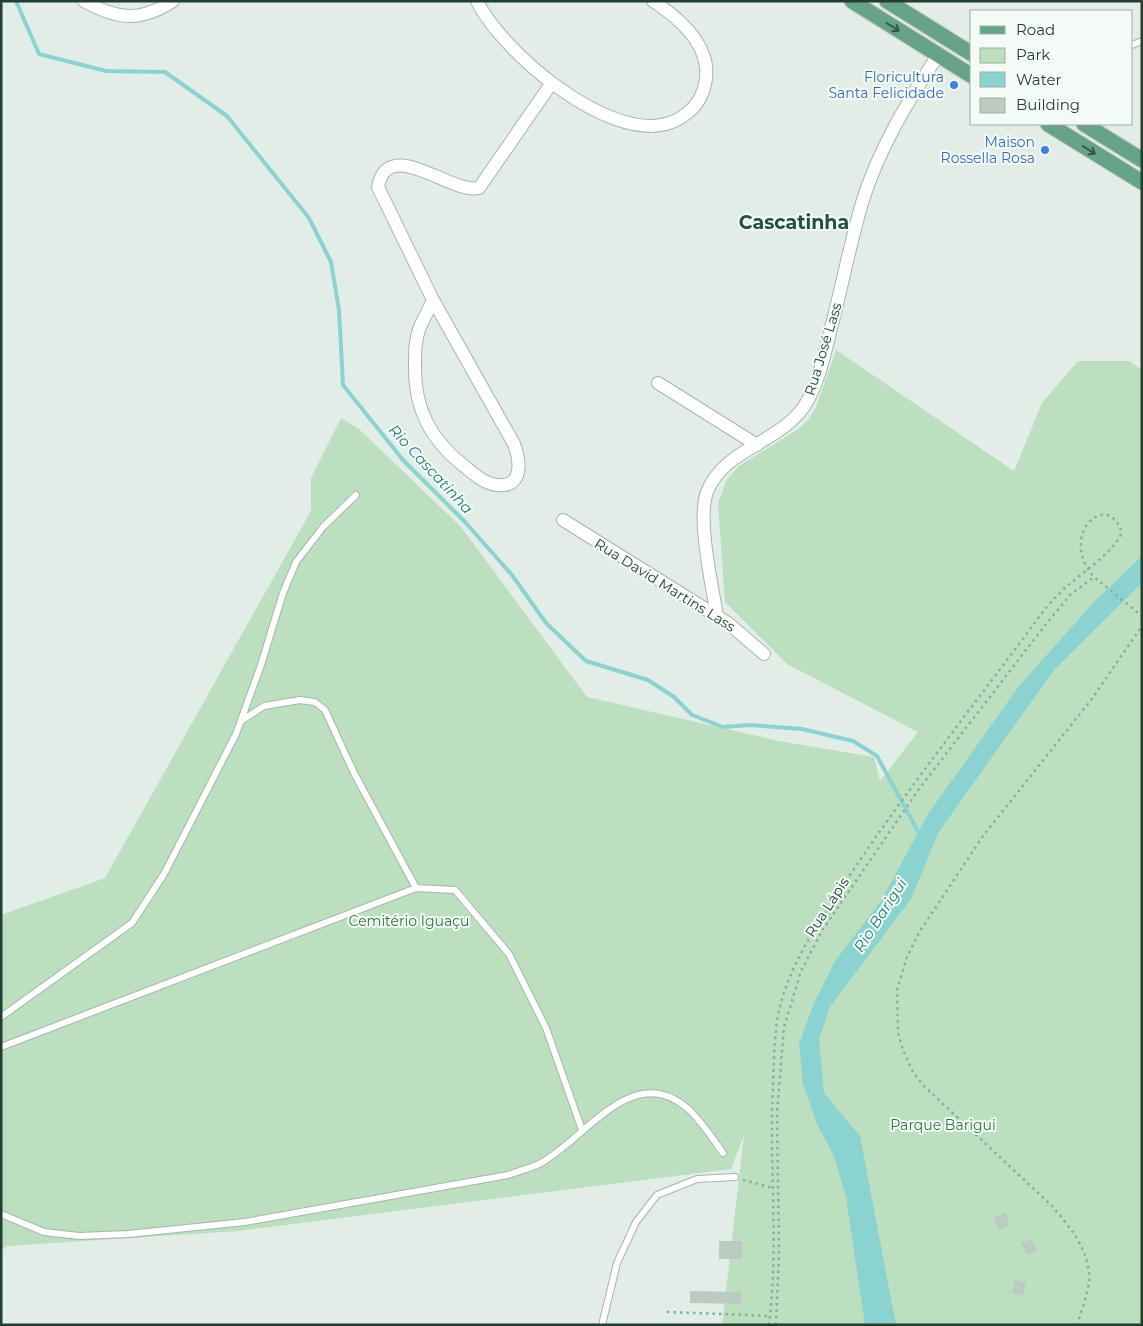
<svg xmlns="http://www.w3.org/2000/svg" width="1143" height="1326" font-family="Montserrat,sans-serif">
<rect width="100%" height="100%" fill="#e3ede7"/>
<path fill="#bcdfbf" d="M836,350L1014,471L1042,403L1078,361H1129L1142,370V1325H722L744,1135L731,1169L239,1231L7,1246L1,1250V915L105,878L311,511V478L341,418L359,429L461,527L587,697L779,741L874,757L880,781L918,732L787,664L725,602L718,503L727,479L739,466L797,430L809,419L816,407Z"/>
<path fill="#8bd3d1" d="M1142,556V583L1054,670L938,833L911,899L830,1007L819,1039L824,1093L860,1136L896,1325H865L846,1197L834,1156L817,1124L803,1084L799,1044L814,1003L835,961L881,901L928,814L1019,686L1094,602Z"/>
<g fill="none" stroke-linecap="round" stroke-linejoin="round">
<path stroke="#8bd3d1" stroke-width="4" d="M16,1L39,54L106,71L165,72L227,116L309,218L331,262L339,310L343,385L403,460L465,522L512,575L546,623L586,661L648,680L674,697L692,715L723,727L750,725L802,729L853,741L877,756L920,835"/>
</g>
<path fill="#bccbc2" d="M1005,1213L1010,1225L999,1230L994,1217Z
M1032,1239L1037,1251L1027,1255L1021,1243Z
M719,1241H742V1259H719Z
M1015,1280L1026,1283L1023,1296L1012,1293Z
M690,1291L741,1292V1304L690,1303Z"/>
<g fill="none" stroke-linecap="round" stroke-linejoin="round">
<defs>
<path id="lane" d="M1132,45L1142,41
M241,721L264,706L300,700L315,702L325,710L354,773L416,888
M1,1017L132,923L164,874L236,734L261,665L283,593L296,562L323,527L356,495
M1,1047L416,888L455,890L509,954L546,1028L582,1130
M1,1214L44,1232L79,1236L128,1234L245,1222L508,1175C519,1171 531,1168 541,1163C585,1139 632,1061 687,1108C701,1120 712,1138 723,1153
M602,1325L617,1263L636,1222L657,1195L697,1179L735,1177"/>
<path id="street" d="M84,1C118,20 140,22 173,1
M477,1C502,52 606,140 666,124C681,120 695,109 701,96C720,54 685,22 653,1
M433,300C429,309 424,318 420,327C415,339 415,352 415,365C414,408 430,439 464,466C475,475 488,487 504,485C524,483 519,457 514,444L433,300L378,187C388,135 452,195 479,188L551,84
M658,383L757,445
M563,520L728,623L764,654
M717,616C712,585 697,519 707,492C725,446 785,443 808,400C820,378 825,352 831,328C842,286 850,244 862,203C879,148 907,103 938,55"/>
<path id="primary" d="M852,1L972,76
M887,1L972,54
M1048,124L1142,182
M1084,124L1142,160"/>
</defs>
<use href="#lane" stroke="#a6b5ad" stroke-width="8"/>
<use href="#street" stroke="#a6b5ad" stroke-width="14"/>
<use href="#primary" stroke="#c1c9c6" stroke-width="17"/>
<path stroke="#83b19a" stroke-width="2.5" stroke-dasharray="2.5 4" stroke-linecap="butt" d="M743,1180L773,1188
M667,1312L770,1316
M769,1325C779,1246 769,1166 773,1087C774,1062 774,1035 779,1010C791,960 822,918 850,875C912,782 982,695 1048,605C1056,597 1063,589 1071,583C1088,568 1111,554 1122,533C1108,488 1057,535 1094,577L1142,616
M776,1325L779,1252L777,1113L784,1027L801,971L823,929L919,789L1046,624L1071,594L1094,577
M1077,1325C1081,1312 1087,1296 1089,1283C1092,1253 1070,1227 1052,1206L924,1086L913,1072L903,1050L898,1033L897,990L907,957L920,931L983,836L1091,700L1142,626"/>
<use href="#lane" stroke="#fff" stroke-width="6"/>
<use href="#street" stroke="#fff" stroke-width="12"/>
<use href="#primary" stroke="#67a389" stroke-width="15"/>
</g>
<defs><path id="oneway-shaft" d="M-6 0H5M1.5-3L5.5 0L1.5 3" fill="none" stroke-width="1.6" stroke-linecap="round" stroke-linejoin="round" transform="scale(1.25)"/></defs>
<g stroke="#345848">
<use href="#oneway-shaft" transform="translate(893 27) rotate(32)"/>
<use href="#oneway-shaft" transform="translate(1089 150) rotate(32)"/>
</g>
<g fill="#3f7fe0" stroke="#f4faf6" stroke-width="2">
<circle cx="954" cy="85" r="5"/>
<circle cx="1045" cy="150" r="5"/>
</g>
<g text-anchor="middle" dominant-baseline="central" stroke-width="4" stroke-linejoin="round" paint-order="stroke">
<g font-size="14" fill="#366cbe" stroke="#f4faf6" text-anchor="end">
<text x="944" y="77">Floricultura<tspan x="944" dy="16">Santa Felicidade</tspan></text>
<text x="1035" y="142">Maison<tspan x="1035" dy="16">Rossella Rosa</tspan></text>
</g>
<g font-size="14" fill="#233f32" stroke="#f4faf6">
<text transform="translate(823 349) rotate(-73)">Rua José Lass</text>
<text transform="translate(665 585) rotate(32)">Rua David Martins Lass</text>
<text transform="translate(827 907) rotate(-57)">Rua Lápis</text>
</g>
<g font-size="14" fill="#2c773b" stroke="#f4faf6">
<text x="409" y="921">Cemitério Iguaçu</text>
<text x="943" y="1125">Parque Barigui</text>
</g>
<g font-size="15" font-style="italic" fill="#1b7d7b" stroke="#f4faf6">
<text transform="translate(431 469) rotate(47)">Rio Cascatinha</text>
<text transform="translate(880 915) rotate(-57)">Rio Barigui</text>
</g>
<g font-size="19" font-weight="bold" fill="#1e523c" stroke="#f4faf6">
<text x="794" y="222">Cascatinha</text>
</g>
</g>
<rect width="1143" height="1326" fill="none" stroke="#233f32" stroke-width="5"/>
<rect x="970" y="10" width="162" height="115" fill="#f4faf6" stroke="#a0afa8"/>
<rect x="980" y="26" width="25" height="8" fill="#67a389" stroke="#a0afa8"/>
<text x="1016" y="35" font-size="15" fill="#233f32">Road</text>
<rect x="980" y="48" width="25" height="15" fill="#bcdfbf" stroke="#a0afa8"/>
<text x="1016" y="60" font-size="15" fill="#233f32">Park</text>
<rect x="980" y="72" width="25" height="15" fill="#8bd3d1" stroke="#a0afa8"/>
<text x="1016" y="85" font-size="15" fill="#233f32">Water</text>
<rect x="980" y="98" width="25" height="15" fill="#bccbc2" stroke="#a0afa8"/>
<text x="1016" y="110" font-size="15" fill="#233f32">Building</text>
</svg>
